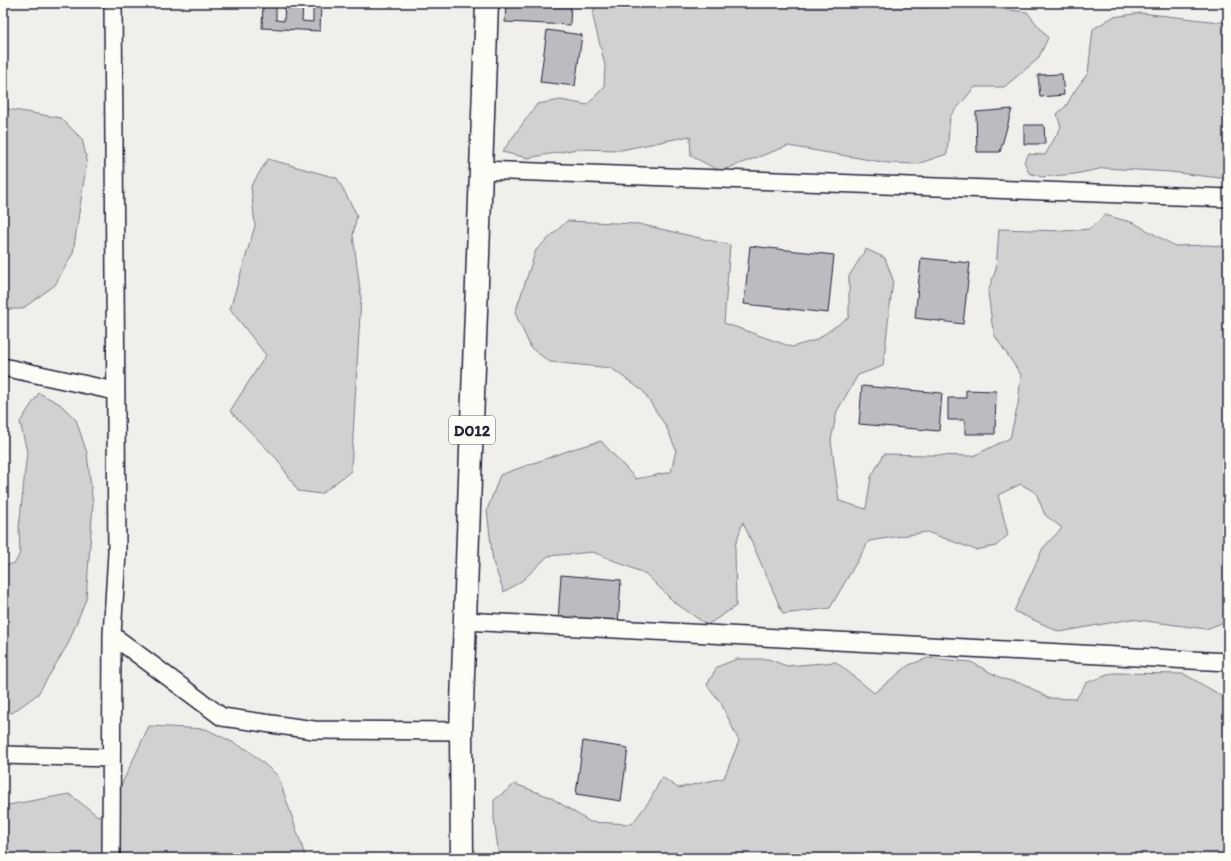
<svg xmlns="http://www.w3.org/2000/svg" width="1231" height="861" font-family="Itim,sans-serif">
<rect width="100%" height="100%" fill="#f0efec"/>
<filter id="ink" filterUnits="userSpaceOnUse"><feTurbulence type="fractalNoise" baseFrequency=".025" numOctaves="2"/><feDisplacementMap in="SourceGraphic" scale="8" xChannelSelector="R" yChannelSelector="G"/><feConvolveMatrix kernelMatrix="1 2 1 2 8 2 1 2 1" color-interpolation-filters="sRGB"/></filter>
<g filter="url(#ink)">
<path fill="#d2d1d1" stroke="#7a7a86" d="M595,3H716L744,8L766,5L788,3H903L920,8L964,5L1027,12L1048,38L1038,59L1004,87H975L950,116L947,154L917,164L888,163L788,146L720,171L691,156L690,136L621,150L577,149L528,158L502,152L537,104L561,100L587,105L604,87L605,65L593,17Z
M1141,13L1228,23V179L1170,172L1104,168L1075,174L1042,177L1029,173L1024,161L1029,154L1045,155L1061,127L1057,114L1066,106L1076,89L1088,73L1093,29L1113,17Z
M3,78L6,80L8,109L61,118L82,139L87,160L73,253L55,285L22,309H3Z
M268,159L337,178L357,215L353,235L361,297L351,471L321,494L298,491L277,459L230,411L266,355L230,309L255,226L251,186Z
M1105,215L1134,223L1175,246L1208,245L1228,247L1227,621L1206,629L1131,619L1060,632L1014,611L1043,548L1062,528L1045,515L1036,493L1021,484L998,495L1008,535L996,546L976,550L927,532L869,541L830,608L783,614L743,522L735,546L736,606L707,625L674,602L646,574L593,552L548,556L523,580L504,592L493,562L487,510L500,475L573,449L601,441L636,479L671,472L676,450L667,428L643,391L611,368L550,362L531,348L515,313L536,250L567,221L639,224L730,245L724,323L792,347L816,340L849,317V276L866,249L885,258L893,280L883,366L858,375L837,411L831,440L839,501L866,509L871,477L884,454L973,456L1010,438L1018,404L1021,375L995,336L992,324L988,292L996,269L999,229L1064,231L1089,229Z
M39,393L60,404L76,420L87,453L93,504L86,599L68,644L38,694L12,713L3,710V566L15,563L20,553L19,528L27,452L20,422Z
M928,658L971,662L1003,679L1024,684L1048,698L1076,699L1086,683L1113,673L1184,674L1217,693L1228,703V735L1223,744V770L1228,790V858H499L494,818V800L515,784L550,797L590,822L632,824L650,800L662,777L678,788L724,778L739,741L721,703L707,685L717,667L737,659H768L787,666L836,662L874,693L909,665Z
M149,726L206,729L248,750L278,776L306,858H3V806L69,794L98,816L110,809Z"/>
<path fill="#bcbcc0" stroke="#22223b" d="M263,3H276V20L284,21L285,3H303L302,21L313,22V3H321L320,31L262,28Z
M506,3H571L570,25L505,22Z
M547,30L582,35L575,86L540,82Z
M1062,74L1064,95L1040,97L1038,75Z
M1012,109L1000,152H977L976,112Z
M1024,125H1044L1045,144H1024Z
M750,246L834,255L828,313L744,304Z
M921,258L970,263L963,324L915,318Z
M862,386L942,393L939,431L859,424Z
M966,390L996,391L995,434H965V420H948V398H966Z
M3,450H5L4,474H3Z
M561,575L621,580L618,625L558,621Z
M583,741L628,748L621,801L576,794Z"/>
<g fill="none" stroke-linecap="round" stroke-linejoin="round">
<defs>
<path id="minor" d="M481,170L1228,198
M3,367L115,391
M465,621L1228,662
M112,635L222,717L314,730L461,731
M3,755L111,758
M111,858L112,635L117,553L113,3"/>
<path id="primary" d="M462,858L461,731L487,3"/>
</defs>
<use href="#minor" stroke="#22223b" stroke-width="20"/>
<use href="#primary" stroke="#22223b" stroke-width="25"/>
<use href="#minor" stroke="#fdfcf7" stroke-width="17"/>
<use href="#primary" stroke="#fdfcf7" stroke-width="22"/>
</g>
</g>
<g text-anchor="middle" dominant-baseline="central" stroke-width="3.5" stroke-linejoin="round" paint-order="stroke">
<rect fill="#fdfcf7" stroke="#646373" stroke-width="1" x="449" y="416" width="46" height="28" rx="3"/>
<g font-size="16" font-weight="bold" fill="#22223b">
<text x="472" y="430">D012</text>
</g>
</g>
<rect width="1231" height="861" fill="none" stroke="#fdfcf7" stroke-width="16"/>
<rect x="8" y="8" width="1215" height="845" fill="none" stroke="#22223b" stroke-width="1.5" filter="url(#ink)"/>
</svg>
